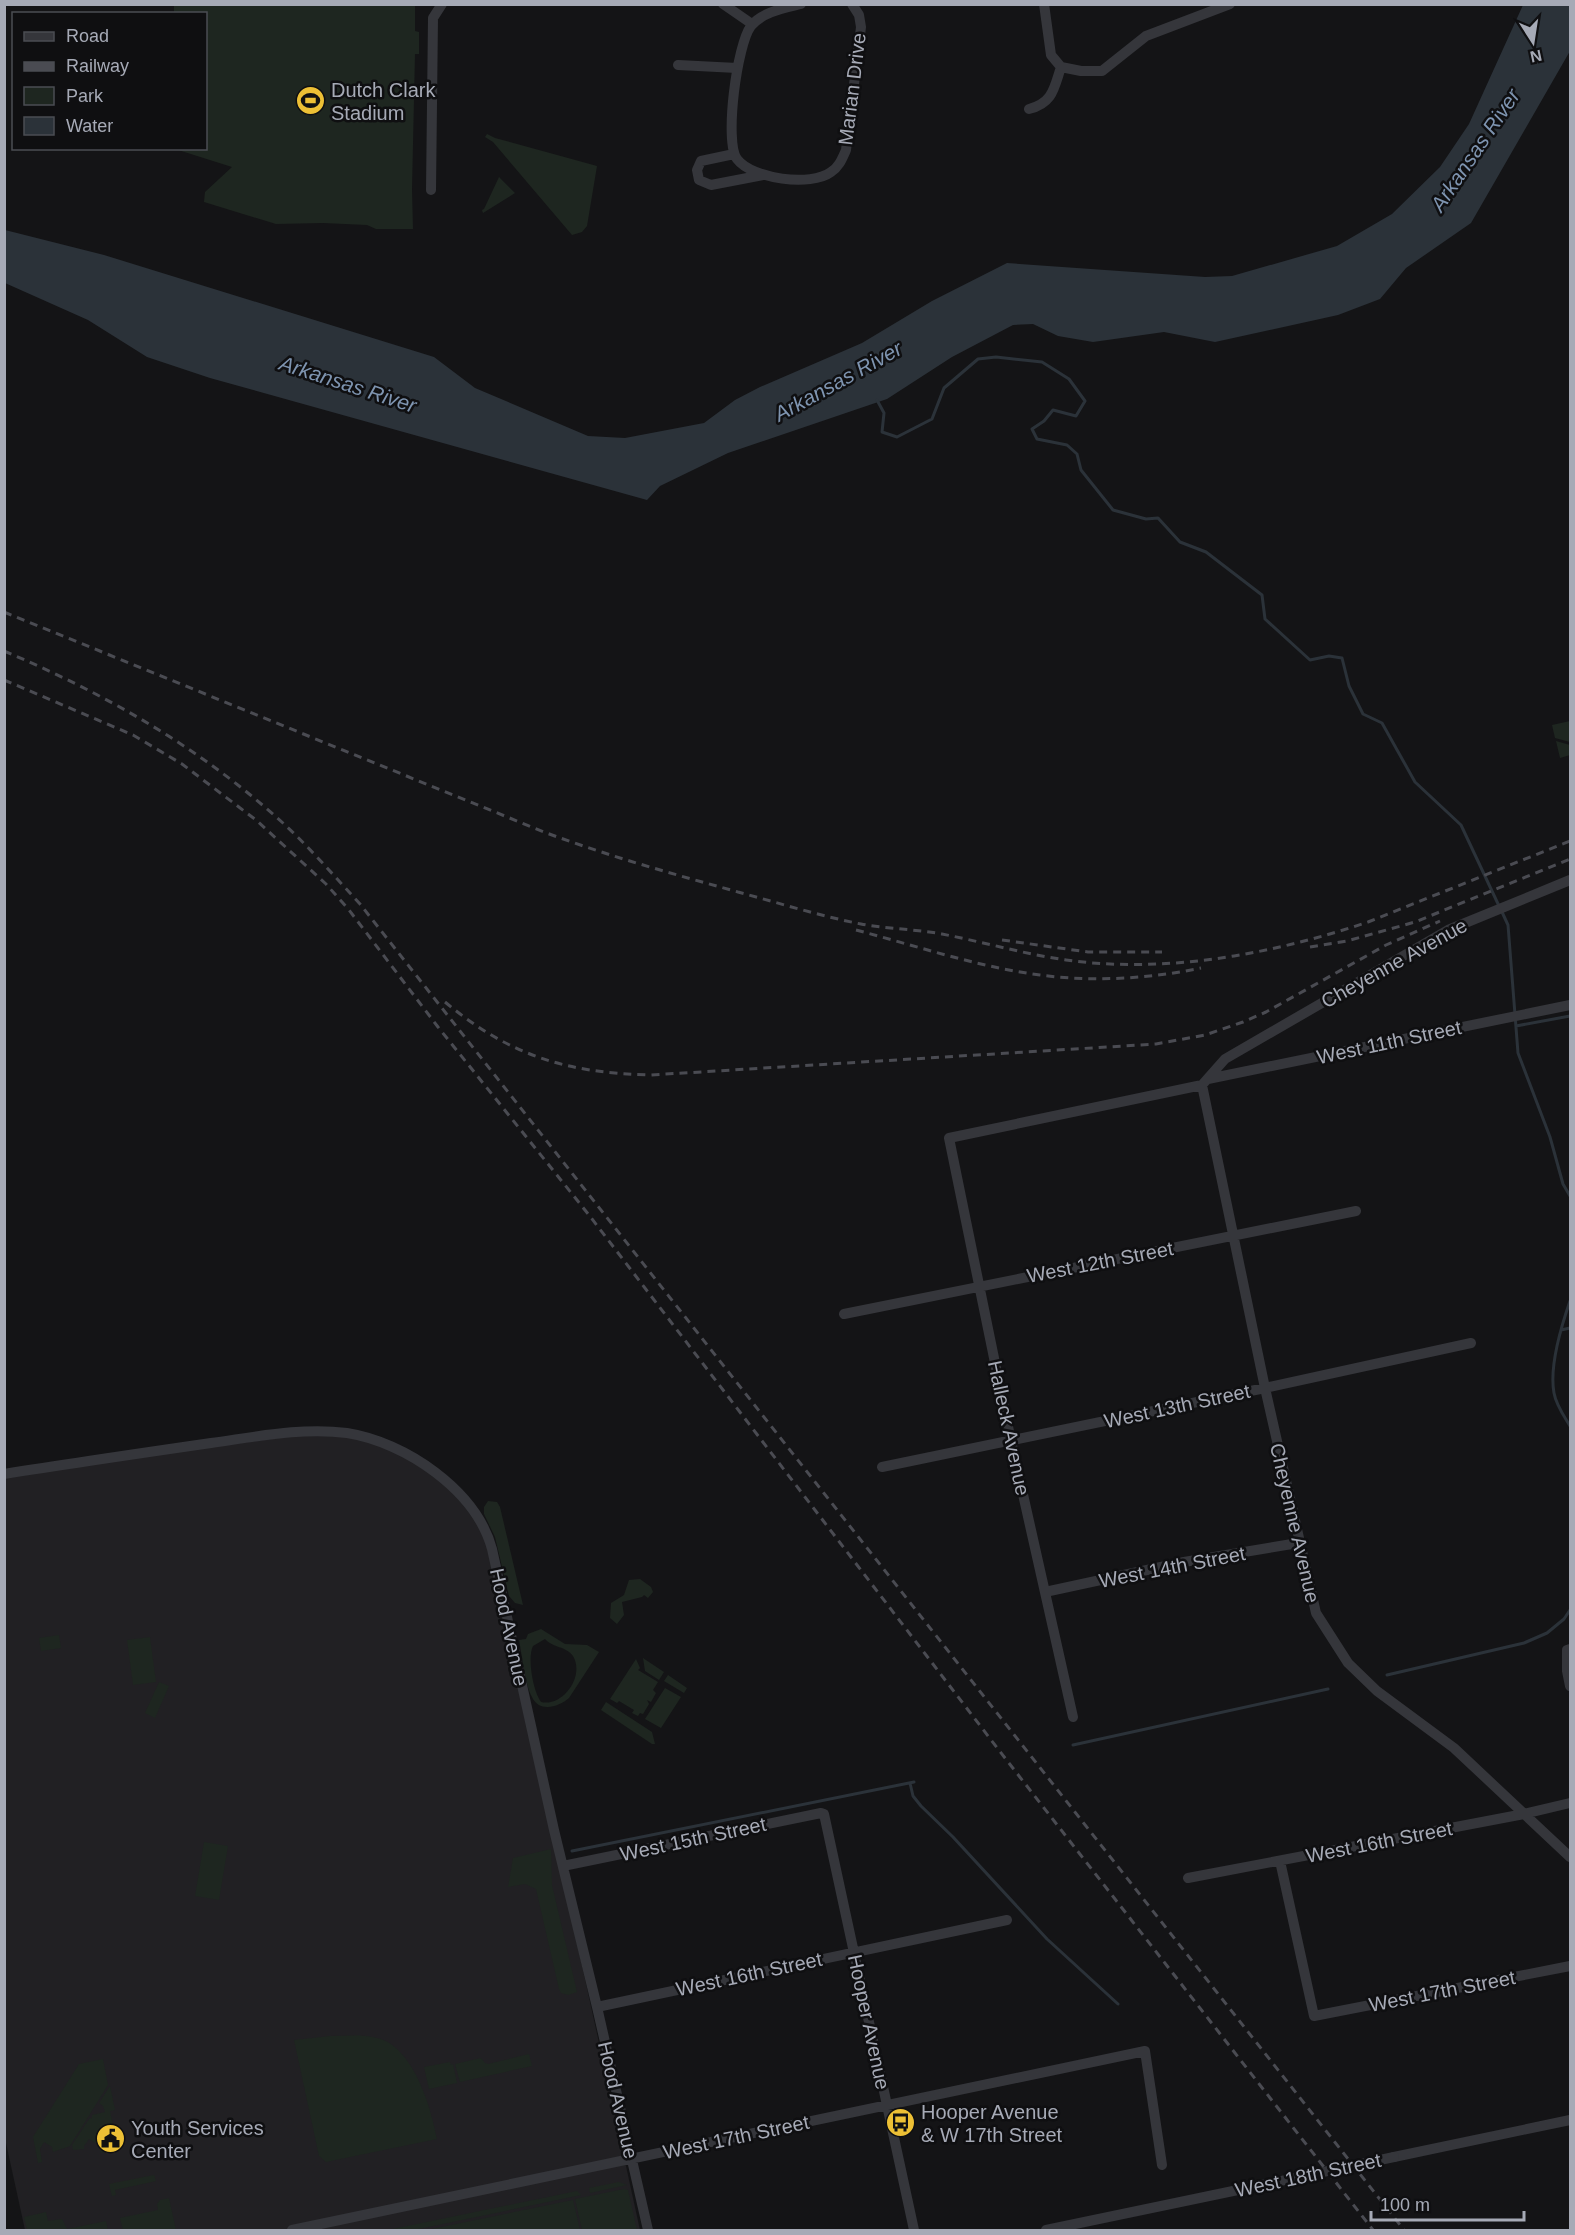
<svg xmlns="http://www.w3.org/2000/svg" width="1575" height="2235" font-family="Arial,sans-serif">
<rect width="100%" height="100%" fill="#141416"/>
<path fill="#212023" d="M325,1432L389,1445L458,1493L489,1541L640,2230H25L4,2134V1474Z"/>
<path fill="#1e2620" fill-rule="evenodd" d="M174,4L415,5V31L419,32V54H415L412,189L413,229H376L367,225L323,223L276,224L204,202L205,192L232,167L175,149L206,148V14L174,13Z
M487,134L495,138L597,166L587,226L582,232L572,235L493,142L485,137Z
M499,177L515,193L483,213L482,210L484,209Z
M1570,721V742L1555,738L1552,725Z
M1556,741L1570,745V755L1560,758Z
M488,1501L497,1502L500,1507L523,1605L515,1603L509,1596L495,1537L484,1514V1507Z
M640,1579L651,1587L653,1592L648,1598L644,1595L642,1597L622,1602L624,1615L617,1624L610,1618L611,1603L624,1595L629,1580Z
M541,1629L565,1644L587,1645L599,1652L569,1698C559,1707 539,1713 532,1697C525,1684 522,1655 519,1640L526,1639L528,1634ZM545,1639C553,1648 566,1646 573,1656C585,1676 563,1707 541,1702C533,1691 527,1658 533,1646Z
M59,1635L61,1648L41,1651L39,1638Z
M150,1637L156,1682L133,1685L127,1640Z
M643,1658L664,1672L659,1680L645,1671Z
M636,1659L640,1668L638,1670L658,1682L653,1690L656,1693L651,1702L647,1700L649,1704L643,1714L640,1713L638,1716L632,1713L634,1710L619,1701L617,1703L610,1699Z
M668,1675L687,1688L684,1693L664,1681Z
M159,1682L169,1686L155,1718L145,1713Z
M665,1688L681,1697L661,1728L645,1719Z
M606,1702L652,1732L655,1744H652L601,1710Z
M204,1842L228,1846L219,1900L195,1896Z
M551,1849L552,1885L577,1992L568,1995L561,1993L559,1989L536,1889L525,1884L508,1887L513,1858Z
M330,2036C346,2036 362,2034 377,2038C413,2046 431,2107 437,2139L326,2162L319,2156L294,2040Z
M529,2054L532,2066L460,2082L455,2064L481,2058L485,2063L488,2064Z
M103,2059L108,2085L70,2146L53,2152L52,2147L44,2142L40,2149L42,2162L38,2163L33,2137L79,2064Z
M450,2062L451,2065L453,2064L457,2083L429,2089L424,2067Z
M110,2086L115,2110L110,2111L114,2130L120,2132L122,2141L116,2150L101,2153L97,2141L95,2143L89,2139L84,2146V2149L73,2150L72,2145L89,2119L92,2118V2115L105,2112L103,2106L99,2103Z
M154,2175L156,2181L115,2190L116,2195L112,2196L109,2184Z
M619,2182L627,2185L590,2193L589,2188Z
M624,2189L628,2190L637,2230H582L575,2199Z
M577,2191L581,2195L414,2230H388Z
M169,2198L176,2230H123L120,2218L158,2210L157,2204L160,2200Z
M573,2200L580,2230H427Z
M46,2212L48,2221L62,2219L67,2229L106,2221L108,2230H27L24,2217Z"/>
<path fill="#2b3239" d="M1523,5H1570V51L1471,223L1406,268L1380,299L1338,315L1215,342L1164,332L1093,342L1058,336L1033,324L1013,325L952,357L887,399L728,453L660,486L647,500L210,378L147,357L88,320L5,283V230L104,255L434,357L475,388L588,436L625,438L704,423L735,400L760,387L862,343L932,301L1007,263L1205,277L1232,276L1337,246L1392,214L1440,167L1469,124Z"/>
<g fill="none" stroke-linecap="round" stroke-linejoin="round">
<path stroke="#2b3239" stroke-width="3" d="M877,400L884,413L882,432L897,437L932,419L944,388L978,359L996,357L1042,362L1069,379L1085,401L1076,416L1053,410L1044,421L1032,429L1037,439L1067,445L1077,454L1081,470L1113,510L1146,519L1158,518L1180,542L1206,552L1262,595L1265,619L1310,660L1329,656L1342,658L1349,686L1363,714L1382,723L1415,782L1461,825L1499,906
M1502,912L1508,925L1518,1053L1550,1137L1563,1184L1570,1196
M1516,1026L1570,1016
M1570,1301C1561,1327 1549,1366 1554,1393C1556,1405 1564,1416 1570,1426
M1561,1330L1570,1328
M1387,1675L1524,1643L1547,1633L1564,1619L1570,1610
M1073,1745L1328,1689
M910,1783L913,1796L921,1806L953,1837L1047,1939L1118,2004
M572,1851L914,1782"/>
<path stroke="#35363b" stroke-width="10" d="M723,4L752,24
M801,4C785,8 762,12 751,26C737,44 724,142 737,159C752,179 811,187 831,172C839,167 842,159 846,150L861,27L859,15L852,4
M1044,4L1051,55L1061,67L1081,71H1102L1146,36L1230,4
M678,65L737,68
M1029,109C1053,103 1054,88 1061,67
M734,154L701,161L697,170L699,180L711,185L763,175
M431,190L433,18L442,4
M1208,1079L1570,1005
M1202,1085L1265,1388L1316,1613L1348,1663L1377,1691L1454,1748L1570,1857
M844,1314L1356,1211
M882,1467L1265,1388L1471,1343
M4,1474C73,1463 142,1453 211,1443C255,1437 302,1427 347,1433C405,1442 476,1490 492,1549L554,1830L597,2007L648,2230
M1045,1592L1184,1562L1298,1543
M1570,1649L1567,1650V1671L1570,1686
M1073,1717L1011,1441L949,1138L1202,1085L1225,1059L1448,930L1570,880
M1280,1861L1314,2016L1570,1966
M563,1866L821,1813L824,1814L914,2230
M1188,1878L1524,1814L1570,1803
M597,2007L1007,1920
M1394,2157L1570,2120
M292,2230L1145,2051L1162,2165
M1046,2230L1257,2186"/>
<path stroke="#4a4b52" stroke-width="3" stroke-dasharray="8 6" stroke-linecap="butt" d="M4,612L544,832C608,856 673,874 738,892C779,903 820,916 861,924C887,929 915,929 942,934C983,942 1024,954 1066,960C1166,974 1273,954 1368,922L1570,841
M4,651C106,694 202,749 284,824C311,849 335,877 360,904L1404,2230
M4,680L133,735L182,764L256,820L326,884L349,910L438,1027L589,1215L998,1749L1373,2230
M856,930C917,946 978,967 1040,975C1093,982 1148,979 1201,968
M1002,940L1088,952H1162
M1310,947L1347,941L1415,922L1570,859
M445,1002C510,1056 567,1073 651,1075L1156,1044L1205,1035L1243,1022L1266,1012L1386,945L1440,921"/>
<path stroke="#35363b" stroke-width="10" d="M1257,2186L1394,2157"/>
</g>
<defs>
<symbol id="stadium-disc" viewBox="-11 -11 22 22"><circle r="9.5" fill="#edc035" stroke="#0f0f11"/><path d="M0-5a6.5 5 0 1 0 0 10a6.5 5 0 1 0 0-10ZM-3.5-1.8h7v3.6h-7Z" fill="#111"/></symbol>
<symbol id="bus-disc" viewBox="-11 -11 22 22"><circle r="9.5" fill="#edc035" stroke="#0f0f11"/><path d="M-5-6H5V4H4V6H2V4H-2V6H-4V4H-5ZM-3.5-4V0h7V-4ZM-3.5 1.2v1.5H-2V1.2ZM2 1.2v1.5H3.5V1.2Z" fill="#111"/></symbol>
<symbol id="civic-disc" viewBox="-11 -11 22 22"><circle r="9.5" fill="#edc035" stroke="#0f0f11"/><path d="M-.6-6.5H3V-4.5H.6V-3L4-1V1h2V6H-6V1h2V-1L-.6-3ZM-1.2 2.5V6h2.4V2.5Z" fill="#111"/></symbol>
</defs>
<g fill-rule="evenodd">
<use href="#stadium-disc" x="294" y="84" width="33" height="33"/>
<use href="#bus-disc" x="884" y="2106" width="33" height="33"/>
<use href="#civic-disc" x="94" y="2122" width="33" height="33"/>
</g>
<g text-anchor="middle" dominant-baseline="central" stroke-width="5" stroke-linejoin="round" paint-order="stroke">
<g font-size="20" fill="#a6aab6" stroke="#0f0f11">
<text transform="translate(852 89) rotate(-83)">Marian Drive</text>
<text transform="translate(1394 963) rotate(-29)">Cheyenne Avenue</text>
<text transform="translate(1389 1042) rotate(-12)">West 11th Street</text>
<text transform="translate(1100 1262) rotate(-11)">West 12th Street</text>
<text transform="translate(1177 1406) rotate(-12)">West 13th Street</text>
<text transform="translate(1009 1428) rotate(78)">Halleck Avenue</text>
<text transform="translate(1295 1523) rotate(77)">Cheyenne Avenue</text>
<text transform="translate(1172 1567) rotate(-11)">West 14th Street</text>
<text transform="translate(509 1627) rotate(78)">Hood Avenue</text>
<text transform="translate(693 1839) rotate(-12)">West 15th Street</text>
<text transform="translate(1379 1842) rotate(-11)">West 16th Street</text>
<text transform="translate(749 1974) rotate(-12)">West 16th Street</text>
<text transform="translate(1442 1991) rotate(-11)">West 17th Street</text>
<text transform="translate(869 2022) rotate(78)">Hooper Avenue</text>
<text transform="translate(618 2100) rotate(77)">Hood Avenue</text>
<text transform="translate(736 2137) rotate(-12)">West 17th Street</text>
<text transform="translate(1308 2175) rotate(-12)">West 18th Street</text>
</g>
<g font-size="20" fill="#a6aab6" stroke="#0f0f11" text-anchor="start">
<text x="331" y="90">Dutch Clark<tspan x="331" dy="23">Stadium</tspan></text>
<text x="921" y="2112">Hooper Avenue<tspan x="921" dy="23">&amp; W 17th Street</tspan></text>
<text x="131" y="2128">Youth Services<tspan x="131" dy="23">Center</tspan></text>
</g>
<g font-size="21" font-style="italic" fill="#7e94b0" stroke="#0f0f11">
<text transform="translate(1475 150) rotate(-56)">Arkansas River</text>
<text transform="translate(838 381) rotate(-29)">Arkansas River</text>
<text transform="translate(348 384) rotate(18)">Arkansas River</text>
</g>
</g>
<rect width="1575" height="2235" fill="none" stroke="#a6aab6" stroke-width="12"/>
<rect x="12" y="12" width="195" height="138" fill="#0f0f11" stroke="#4b4d53" stroke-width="1.5"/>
<rect x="24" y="32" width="30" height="9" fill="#35363b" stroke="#4b4d53" stroke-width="1.5"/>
<text x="66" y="42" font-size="18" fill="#a6aab6">Road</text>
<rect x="24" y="62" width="30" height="9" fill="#4a4b52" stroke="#4b4d53" stroke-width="1.5"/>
<text x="66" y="72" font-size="18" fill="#a6aab6">Railway</text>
<rect x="24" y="87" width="30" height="18" fill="#1e2620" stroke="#4b4d53" stroke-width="1.5"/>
<text x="66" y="102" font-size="18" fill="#a6aab6">Park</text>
<rect x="24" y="117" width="30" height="18" fill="#2b3239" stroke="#4b4d53" stroke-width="1.5"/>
<text x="66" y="132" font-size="18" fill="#a6aab6">Water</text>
<g transform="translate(1533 42) rotate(168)" stroke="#0f0f11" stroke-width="4.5" paint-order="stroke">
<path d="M0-4.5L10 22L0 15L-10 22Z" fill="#a6aab6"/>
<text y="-9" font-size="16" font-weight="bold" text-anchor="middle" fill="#a6aab6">N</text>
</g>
<path d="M1371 2211v9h153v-9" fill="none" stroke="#a6aab6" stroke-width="3"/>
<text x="1380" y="2211" font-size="18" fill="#a6aab6" stroke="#0f0f11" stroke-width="4.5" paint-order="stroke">100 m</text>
</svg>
